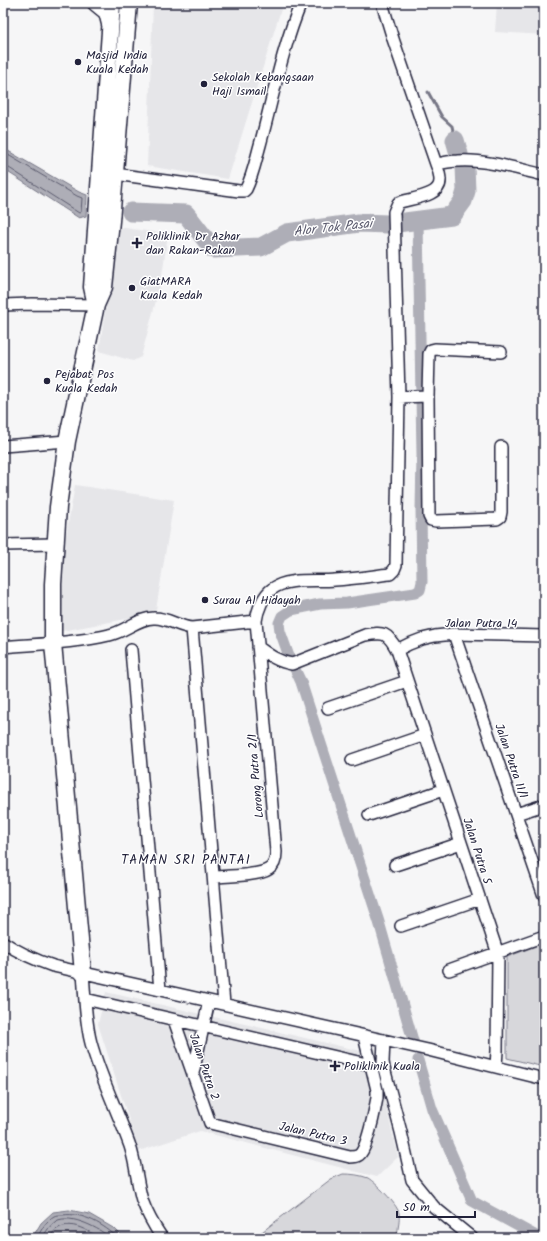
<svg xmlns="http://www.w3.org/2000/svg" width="547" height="1241" font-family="Kalam,sans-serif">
<rect width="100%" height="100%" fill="#f6f6f7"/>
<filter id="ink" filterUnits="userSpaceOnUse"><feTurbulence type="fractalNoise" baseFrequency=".025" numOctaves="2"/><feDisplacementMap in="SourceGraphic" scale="8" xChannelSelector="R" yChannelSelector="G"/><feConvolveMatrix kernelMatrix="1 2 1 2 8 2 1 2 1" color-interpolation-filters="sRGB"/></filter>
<g filter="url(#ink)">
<path fill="#e6e6e9" d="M153,3H283L228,179L147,166Z
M497,3H544V35L495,32Z
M118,227L168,234L161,282L141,357L133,361L99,351Z
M75,485L174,500L156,610L126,619L62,631L63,552Z
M106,992L374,1054L398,1157L377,1177L200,1131L139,1151L98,1024Z"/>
<path fill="#d7d7db" stroke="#7c7c8b" d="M544,943V1067L507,1058V957Z
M343,1174C352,1174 360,1175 368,1178C376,1183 397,1204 399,1213C400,1220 398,1228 397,1235L398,1238H254L331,1179Z"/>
<path fill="#aeaeb7" stroke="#767685" d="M3,148L79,192L87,195L86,216L79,218L3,169Z
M69,1210L89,1214L115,1229L124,1238H32L41,1223L53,1212Z"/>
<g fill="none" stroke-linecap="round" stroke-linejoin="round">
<path stroke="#5a5a6d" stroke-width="1" d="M3,152L77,196L82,198L81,212L79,213L6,166H3
M37,1238C41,1230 46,1221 54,1216C56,1215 60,1215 63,1215C83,1212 104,1225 118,1238
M42,1238C46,1232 50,1225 56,1221C71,1213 100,1229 111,1238
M49,1238C63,1215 83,1228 100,1238"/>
<path stroke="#767685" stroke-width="3" d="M428,92L442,117L452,126L455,140"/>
<path stroke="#aeaeb7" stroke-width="11" d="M290,659L280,631L279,623L282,616L291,610L320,604L347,603L415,593L420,590L422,582L421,510L422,455L418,221
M294,667L301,682L379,922L414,1044
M418,1060L432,1109L472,1201L540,1238"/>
<path stroke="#aeaeb7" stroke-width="19" d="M455,140L459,154
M131,212L186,214L213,249L261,247L287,233L359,223L388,224
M397,223L452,216L463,201L466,191L465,166"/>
<defs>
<path id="minor" d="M436,164C443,163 451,161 458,161C484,159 518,169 544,175
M115,174L239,191H244L246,189C253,175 256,159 260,145C273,97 282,49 301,3
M3,305L32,304L96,305
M428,396L429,516L431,520L436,521L497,519L500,517L501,512V447
M399,397L428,396L429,354L431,350L435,349L501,352
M3,446L67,441
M3,545L55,544
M192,628L224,1004
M454,634L544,896
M3,647C37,644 76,643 109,635C125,632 139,617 155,618C168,618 179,627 192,628L256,621
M258,647C269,655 278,662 292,664L365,635C384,632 387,632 397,650L498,954L497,1051L496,1066
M131,650L160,990
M397,650L409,644L422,639L435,636L454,634L544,636
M328,708L407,681
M352,760L425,735
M516,814L544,805
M369,815L443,790
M395,865L461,843
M214,877C227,876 259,876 269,869C275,865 276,858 276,852L256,621C257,612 263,595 272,589C288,577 316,582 335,580C354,579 372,576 390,574L394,570L396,565L399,397L394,212L398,203C410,198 441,197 440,180C440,175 438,169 436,164L393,39L382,3
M401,926L480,899
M3,942C18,952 35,960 53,966L428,1050L544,1079
M449,970L544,936
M83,973C85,996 85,1021 91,1043C101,1079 118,1112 130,1146C136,1164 137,1183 142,1200C147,1214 154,1226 162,1238
M85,999L371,1065
M174,1020L210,1123L350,1157C354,1157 356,1157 359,1155C367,1149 375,1109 377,1098V1090L364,1036
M384,1040L383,1062L384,1068L401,1132L412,1180L434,1207L472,1238
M193,1073L209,1001"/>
<path id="secondary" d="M96,3L107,12L110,24
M96,305L92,287L112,3
M83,973L53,643V584L58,507L67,441L96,305L104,287L111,221L129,3"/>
</defs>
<use href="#minor" stroke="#22223b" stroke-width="14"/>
<use href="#secondary" stroke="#22223b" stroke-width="19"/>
<use href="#minor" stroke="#fff" stroke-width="11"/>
<use href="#secondary" stroke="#fff" stroke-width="16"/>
</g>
</g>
<g fill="#22223b" stroke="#fff" stroke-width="1.5">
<circle cx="78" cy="62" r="4"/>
<circle cx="204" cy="84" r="4"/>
<path d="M135 237h4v4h4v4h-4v4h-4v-4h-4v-4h4z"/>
<circle cx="132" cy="288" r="4"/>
<circle cx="47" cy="381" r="4"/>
<circle cx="205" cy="600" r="4"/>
<path d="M333 1060h4v4h4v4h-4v4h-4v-4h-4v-4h4z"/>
</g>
<g text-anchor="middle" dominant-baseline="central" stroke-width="3" stroke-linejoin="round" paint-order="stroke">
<g font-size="12" fill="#22223b" stroke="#fff" text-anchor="start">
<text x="86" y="55">Masjid India<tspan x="86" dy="14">Kuala Kedah</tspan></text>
<text x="212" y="77">Sekolah Kebangsaan<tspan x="212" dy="14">Haji Ismail</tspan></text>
<text x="146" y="236">Poliklinik Dr Azhar<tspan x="146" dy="14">dan Rakan-Rakan</tspan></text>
<text x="140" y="281">GiatMARA<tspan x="140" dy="14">Kuala Kedah</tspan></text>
<text x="55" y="374">Pejabat Pos<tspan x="55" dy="14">Kuala Kedah</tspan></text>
<text x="213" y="600">Surau Al Hidayah</text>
<text x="344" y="1066">Poliklinik Kuala</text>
</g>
<g font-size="12" fill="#22223b" stroke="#fff">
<text x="481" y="623">Jalan Putra 14</text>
<text transform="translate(511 761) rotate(71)">Jalan Putra 11/1</text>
<text transform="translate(256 776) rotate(-95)">Lorong Putra 2/1</text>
<text transform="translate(477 851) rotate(72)">Jalan Putra 5</text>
<text transform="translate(204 1067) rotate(71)">Jalan Putra 2</text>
<text transform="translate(313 1134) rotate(13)">Jalan Putra 3</text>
</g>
<g font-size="13" font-style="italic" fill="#5a5a6d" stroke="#fff">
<text transform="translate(333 228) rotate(-6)">Alor Tok Pasai</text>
</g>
<g font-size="13" letter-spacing="1" fill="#22223b" stroke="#fff">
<text x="186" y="860">TAMAN SRI PANTAI</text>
</g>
</g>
<rect width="547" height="1241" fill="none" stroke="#fff" stroke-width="16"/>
<rect x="8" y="8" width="531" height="1225" fill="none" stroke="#22223b" stroke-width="1.5" filter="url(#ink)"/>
<path d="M397 1211v6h78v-6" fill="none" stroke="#22223b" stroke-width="2"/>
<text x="403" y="1211" font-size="12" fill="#22223b" stroke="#ffffff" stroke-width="3" paint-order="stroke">50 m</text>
</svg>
